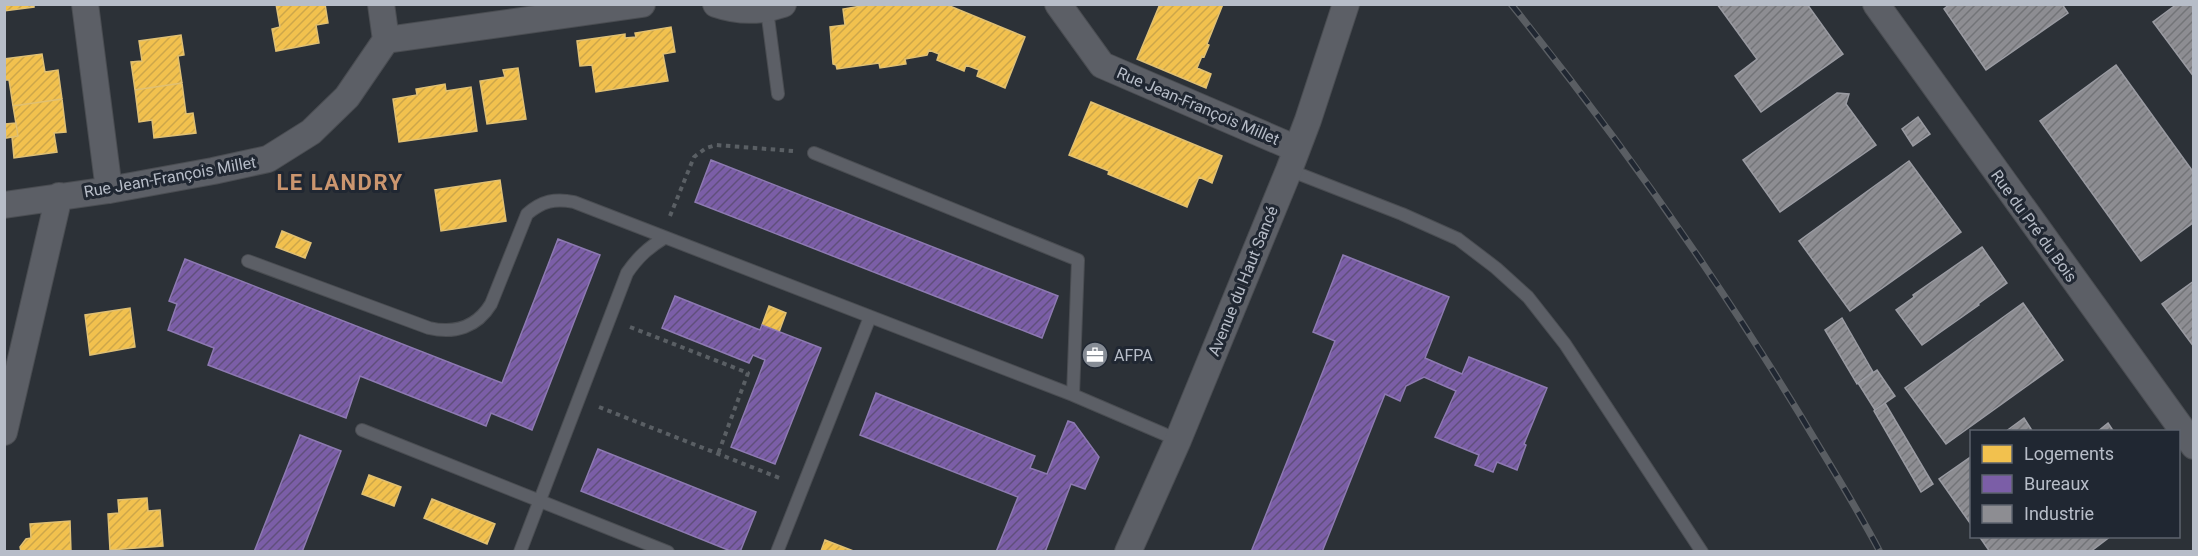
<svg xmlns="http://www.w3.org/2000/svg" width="2198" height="556" font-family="Roboto,sans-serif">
<defs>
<pattern id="homes-hatch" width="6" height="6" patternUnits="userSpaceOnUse" patternTransform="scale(1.5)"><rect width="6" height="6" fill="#f2c14e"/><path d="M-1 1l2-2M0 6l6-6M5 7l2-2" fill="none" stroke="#cda64a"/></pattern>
<pattern id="offices-hatch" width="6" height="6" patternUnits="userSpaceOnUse" patternTransform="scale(1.5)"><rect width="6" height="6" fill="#7b5ea7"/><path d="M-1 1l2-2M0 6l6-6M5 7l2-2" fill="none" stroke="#604f7c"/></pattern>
<pattern id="industry-hatch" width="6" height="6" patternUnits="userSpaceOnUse" patternTransform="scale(1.5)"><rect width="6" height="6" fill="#8d8d92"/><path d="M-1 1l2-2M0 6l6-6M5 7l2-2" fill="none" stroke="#737478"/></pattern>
</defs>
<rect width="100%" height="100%" fill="#2c3137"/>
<path fill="url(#homes-hatch)" stroke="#e0c073" stroke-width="1.5" d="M4,4H34V7L4,11Z
M276,4H325L328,23L316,25L319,43L276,51L272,29L280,27Z
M873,4H945L1025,37L1005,88L977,76L979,70L966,65L964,71L937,60L939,54L929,50L927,55L905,59L906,64L880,68L879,63L837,69L836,65L833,64L830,27L845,25L843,9Z
M1160,4H1223L1207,44L1209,45L1204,57L1202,56L1197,68L1211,74L1206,88L1137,59Z
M671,27L675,52L663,54L668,81L596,92L592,65L580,66L577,41L625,34V38L636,37L635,33Z
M181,35L184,55L178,56L182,83L135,90L131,62L142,61L139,41Z
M42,54L45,72L58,70L62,99L13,106L9,80H4V59Z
M518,68L526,119L487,124L480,81L505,77L503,70Z
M182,83L186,114L193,113L196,133L154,138L152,120L139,122L135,90Z
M445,84L446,91L471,87L477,131L399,142L393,99L417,95L416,89Z
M62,99L66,132L54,133L57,152L14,158L12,137L18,136L13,106Z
M1091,102L1222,156L1212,183L1199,177L1187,207L1108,174L1109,171L1069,155Z
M16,123L18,136L6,138L5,124Z
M500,180L506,221L441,231L435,190Z
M282,231L311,243L305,258L276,247Z
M769,306L786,313L779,332L762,325Z
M130,308L135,347L90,355L85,315Z
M369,475L401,487L394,506L362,494Z
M147,498L148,511L160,510L163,546L110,550L108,514L119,513L118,500Z
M432,499L495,524L487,544L424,518Z
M70,521L71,552H21L20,547L26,539L31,538L30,524Z
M825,540L856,552L821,551Z"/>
<path fill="url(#offices-hatch)" stroke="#8d7ab1" stroke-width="1.5" d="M711,160L1058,296L1042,338L695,202Z
M558,239L600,255L532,430L491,413L486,426L360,376L346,418L208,365L214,348L168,330L177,304L169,301L185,259L502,383Z
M1343,255L1449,297L1425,358L1462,374L1469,357L1547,388L1524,444L1526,445L1517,470L1497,462L1493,472L1475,465L1479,455L1435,437L1456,391L1424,377L1406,386L1400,401L1385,394L1322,552H1251L1335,341L1313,332Z
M675,296L760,330L762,325L821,348L775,464L731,447L765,360L753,355L749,363L662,328Z
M876,393L1035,456L1030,468L1047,474L1068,421L1074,423L1099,457L1085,489L1071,484L1045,552H996L1018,497L860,435Z
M300,435L341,451L302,552H254Z
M598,449L756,512L740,552H733L581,491Z"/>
<path fill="url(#industry-hatch)" stroke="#9a9ba2" stroke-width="1.5" d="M1717,4H1807L1843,54L1761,112L1735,76L1757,59Z
M1950,4H2062L2068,13L1986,70L1944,9Z
M2177,4H2194V77L2153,22Z
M2116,65L2194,173V222L2141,261L2040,121Z
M1837,93L1849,94L1846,104L1876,145L1780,212L1743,160Z
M1918,117L1930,134L1913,146L1902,129Z
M1909,161L1961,232L1850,311L1799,241Z
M1982,247L2007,283L1978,304L1979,305L1922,345L1896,310L1914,297L1913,295Z
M2194,281V347L2162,304Z
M2023,303L2063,360L1946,444L1905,388Z
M1842,318L1873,372L1857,384L1825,330Z
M1877,370L1895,396L1875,410L1858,383Z
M1885,403L1933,484L1921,492L1874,411Z
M2024,418L2033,432H2005Z
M2108,423L2114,432H2097Z
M1972,456V526L1939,479Z
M1979,536H2111L2090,552H1990Z"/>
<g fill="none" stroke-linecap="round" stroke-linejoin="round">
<defs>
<path id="lane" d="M767,10L778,94
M814,153L1078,260L1073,395
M1289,170L1402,214L1458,239L1496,268L1528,297L1565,344L1702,552
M248,261L429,328C455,334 477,327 491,304L527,214C542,201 555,198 574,202L1073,395L1178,440
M362,430L668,552
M520,552L627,273C638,257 648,248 664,238
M777,552L870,317"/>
<path id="street" d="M85,4L109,190
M381,4L386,40
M716,4C739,12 760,12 783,4
M1058,4L1102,65L1297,149
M1876,4L2194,446
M4,205L109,190L213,171L268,159L311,132L347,97L386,40L642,4
M4,432L59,196
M1128,552L1178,440L1289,170L1308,120L1346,4"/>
</defs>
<use href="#lane" stroke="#4a4d52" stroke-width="14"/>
<use href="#street" stroke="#4a4d52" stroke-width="28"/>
<path stroke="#5a5f64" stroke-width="4" stroke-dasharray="4.5 4.5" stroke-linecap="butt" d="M670,216L694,157L706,148L716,145L793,151
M630,327L748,373L718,454
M599,407L782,479"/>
<use href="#lane" stroke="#5c5f66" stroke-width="12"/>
<use href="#street" stroke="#5c5f66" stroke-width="26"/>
<defs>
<path id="rail" d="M1511,4C1617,136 1714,273 1802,418C1828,462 1856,506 1880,552"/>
</defs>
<use href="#rail" stroke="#5a5e63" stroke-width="7"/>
<use href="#rail" stroke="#202732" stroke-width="4.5" stroke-dasharray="14" stroke-linecap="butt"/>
</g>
<defs>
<symbol id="office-disc" viewBox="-11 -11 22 22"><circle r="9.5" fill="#868c95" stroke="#202732"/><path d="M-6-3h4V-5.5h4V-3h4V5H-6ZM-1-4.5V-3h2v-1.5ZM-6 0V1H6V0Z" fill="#fff"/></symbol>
</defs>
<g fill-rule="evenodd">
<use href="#office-disc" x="1080" y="340" width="30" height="30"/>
</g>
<g text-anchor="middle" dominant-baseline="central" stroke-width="6" stroke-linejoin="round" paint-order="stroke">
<g font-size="16" fill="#b7bdc8" stroke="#202732">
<text transform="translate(1198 106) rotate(23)">Rue Jean-François Millet</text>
<text transform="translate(170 177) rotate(-10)">Rue Jean-François Millet</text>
<text transform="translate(2034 226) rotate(54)">Rue du Pré du Bois</text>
<text transform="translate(1243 281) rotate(-68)">Avenue du Haut Sancé</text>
</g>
<g font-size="16" fill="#b7bdc8" stroke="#202732" text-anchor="start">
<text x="1114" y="355">AFPA</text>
</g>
<g font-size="22" font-weight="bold" letter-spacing="1.5" fill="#cb966f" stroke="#202732">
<text x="340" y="182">LE LANDRY</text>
</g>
</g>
<rect width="2198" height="556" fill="none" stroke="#b7bdc8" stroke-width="12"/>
<rect x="1970" y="430" width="210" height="108" fill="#202732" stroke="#5c636e" stroke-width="1.5"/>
<rect x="1982" y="445" width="30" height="18" fill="#f2c14e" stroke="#5c636e" stroke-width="1.5"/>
<text x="2024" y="460" font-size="18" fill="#b7bdc8">Logements</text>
<rect x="1982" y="475" width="30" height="18" fill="#7b5ea7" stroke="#5c636e" stroke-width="1.5"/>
<text x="2024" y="490" font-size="18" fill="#b7bdc8">Bureaux</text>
<rect x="1982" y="505" width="30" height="18" fill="#8d8d92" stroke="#5c636e" stroke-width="1.5"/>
<text x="2024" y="520" font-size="18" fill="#b7bdc8">Industrie</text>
</svg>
